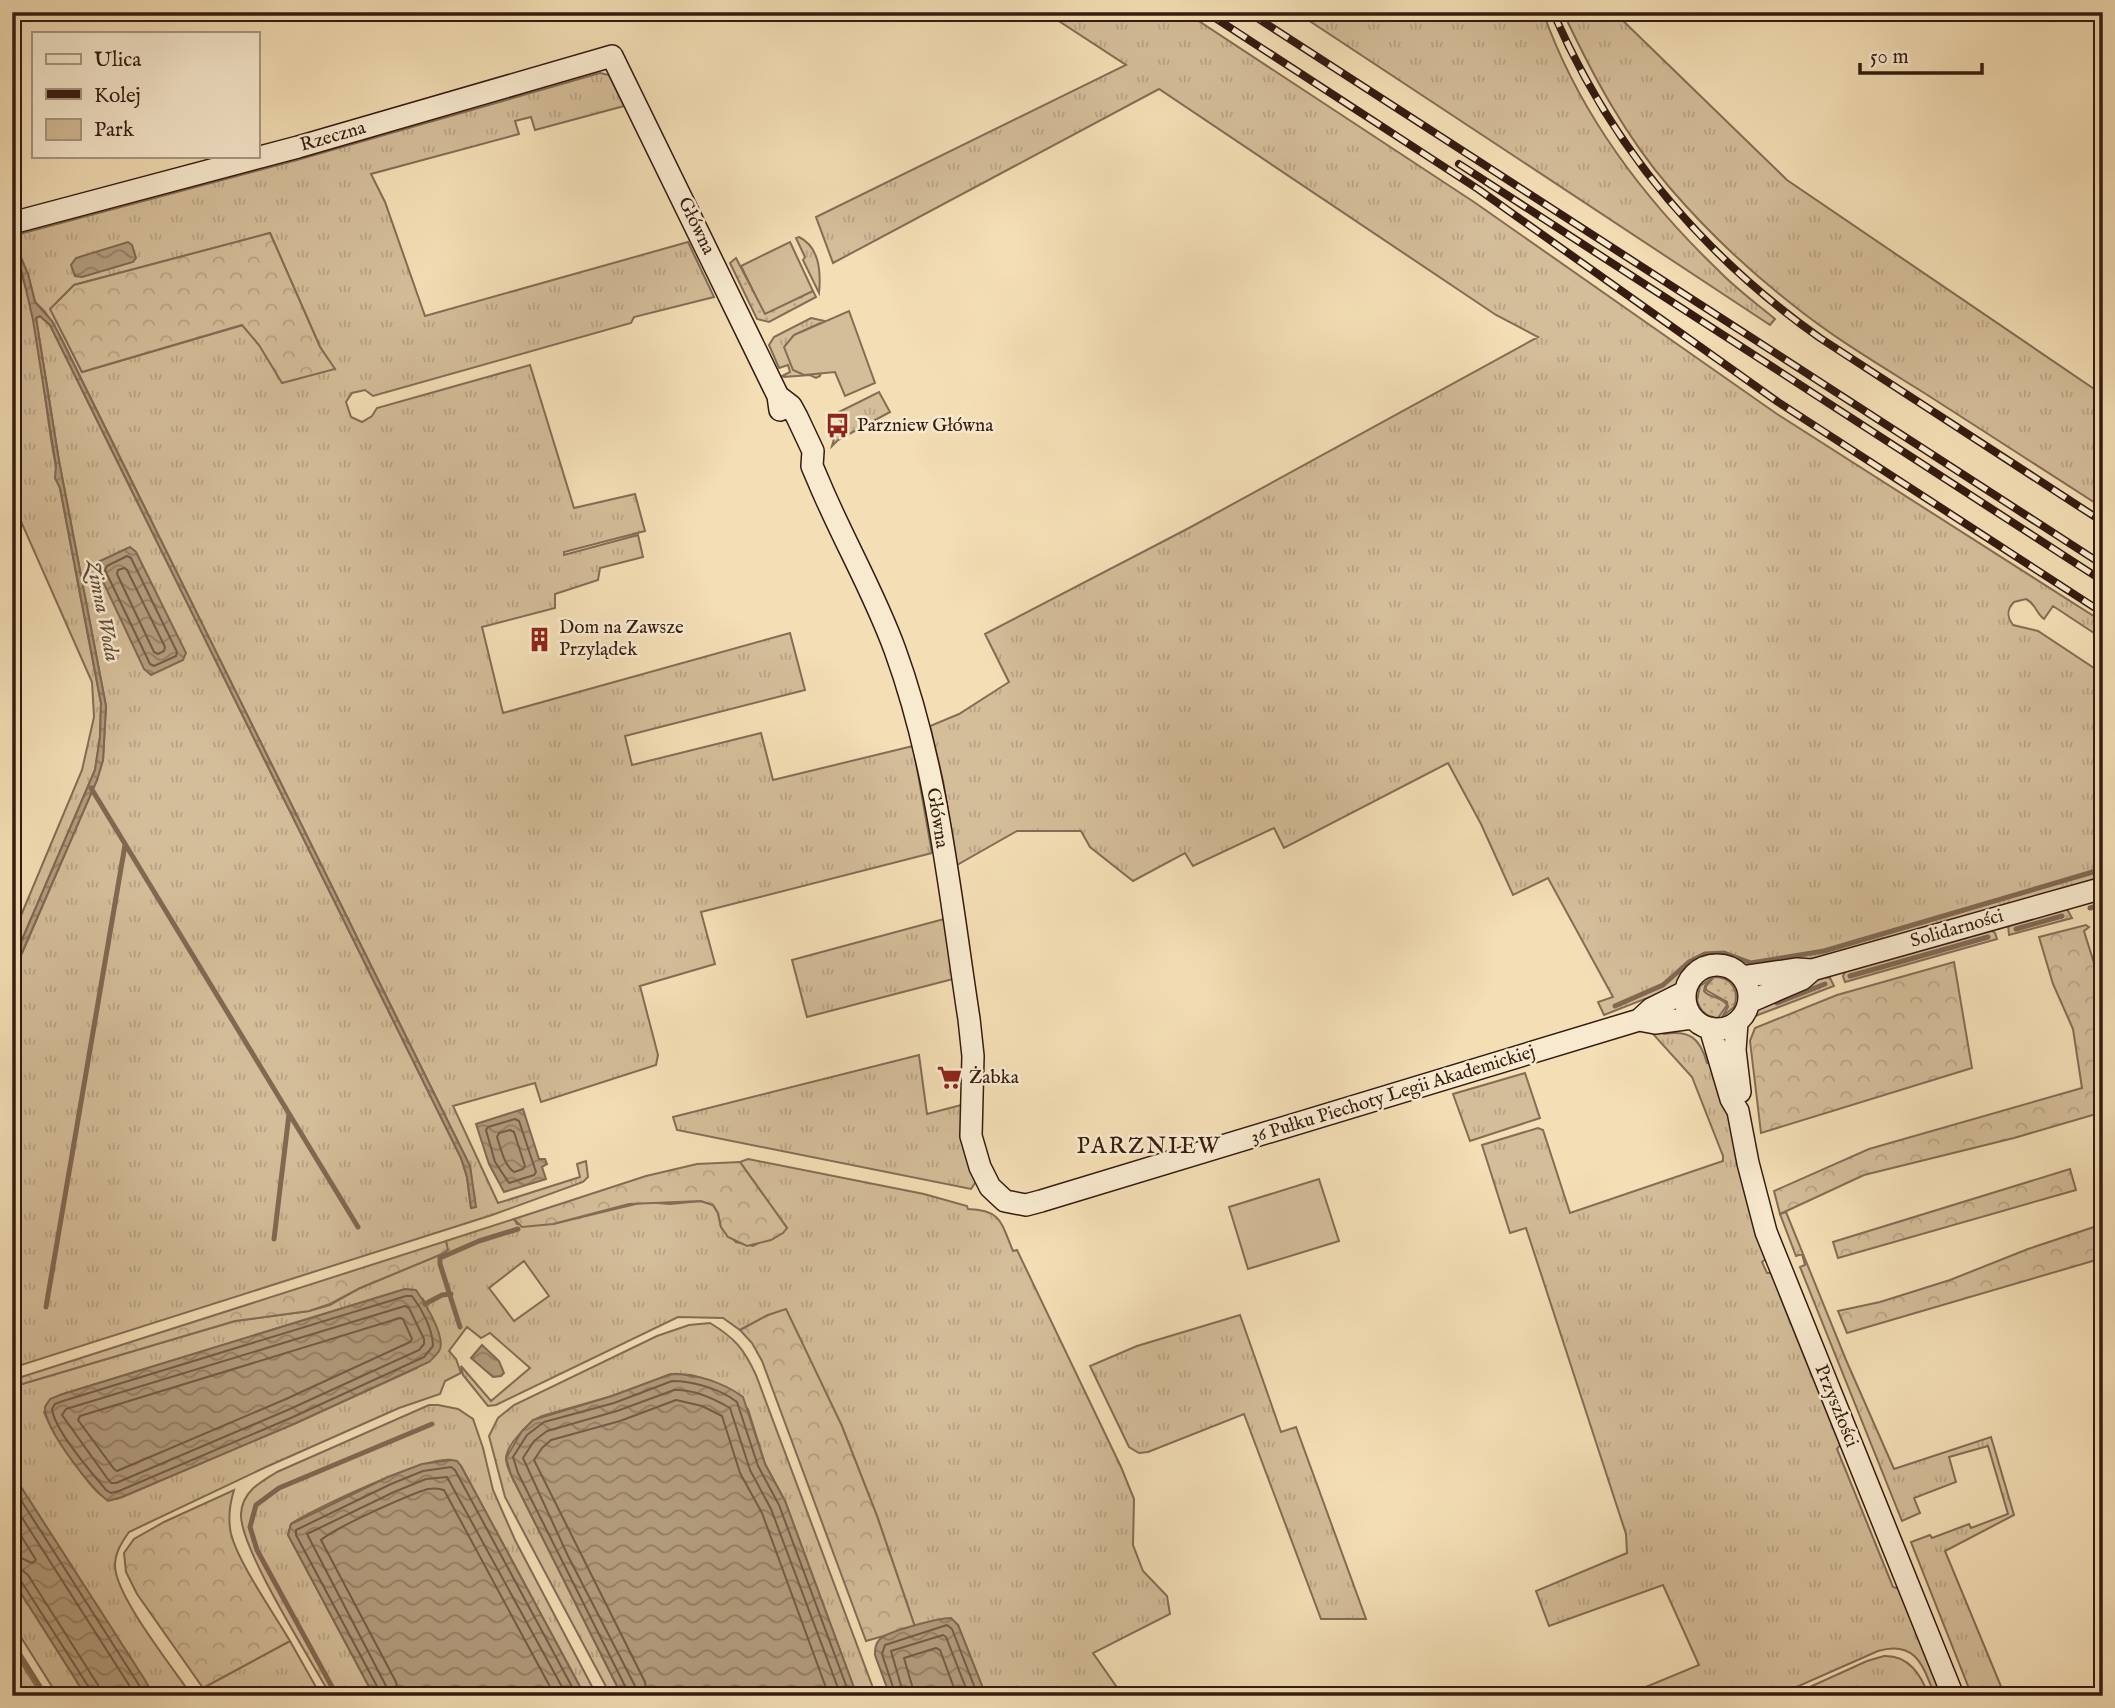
<svg xmlns="http://www.w3.org/2000/svg" width="2115" height="1708" font-family="'IM FELL English',serif">
<defs>
<pattern id="grass-tufts" width="24" height="20" patternUnits="userSpaceOnUse" patternTransform="scale(1.75)"><rect width="24" height="20" fill="#d4bd99"/><path d="M3 7l-1-3M5 7V3M7 7l1-3M15 17l-1-3M17 17v-4M19 17l1-3" fill="none" stroke="#b7a283"/></pattern>
<pattern id="forest-crowns" width="20" height="18" patternUnits="userSpaceOnUse" patternTransform="scale(1.75)"><rect width="20" height="18" fill="#d4bd99"/><path d="M2 6a3 3 0 1 1 6 0M12 15a3 3 0 1 1 6 0" fill="none" stroke="#b7a283"/></pattern>
<pattern id="garden-dots" width="8" height="8" patternUnits="userSpaceOnUse" patternTransform="scale(1.75)"><rect width="8" height="8" fill="#d4bd99"/><path d="M2 2h.1M6 6h.1" fill="none" stroke="#b7a283" stroke-width="1.8" stroke-linecap="round"/></pattern>
<pattern id="water-waves" width="16" height="10" patternUnits="userSpaceOnUse" patternTransform="scale(1.75)"><rect width="16" height="10" fill="#b39c7d"/><path d="M0 5q4-4 8 0t8 0" fill="none" stroke="#927e65"/></pattern>
</defs>
<rect width="100%" height="100%" fill="#f4deb5"/>
<filter id="stains"><feTurbulence type="fractalNoise" baseFrequency=".00286" numOctaves="4"/><feColorMatrix values="0 0 0 0 .2 0 0 0 0 .09 0 0 0 0 .02 0 0 0 .5 -.17"/></filter>
<radialGradient id="worn" r=".72"><stop offset=".6" stop-color="#630" stop-opacity="0"/><stop offset="1" stop-color="#630" stop-opacity=".3"/></radialGradient>
<path fill="url(#grass-tufts)" stroke="#846c55" stroke-width="2" fill-rule="evenodd" d="M1045,12H1185L1474,202L1777,414L2103,622V639L2053,606L2044,619C2036,613 2036,604 2026,599L2014,602C2006,610 2007,617 2013,625L2038,631L2103,674V879L1824,958L1745,968L1721,958L1707,959L1690,969L1678,986L1604,1015L1598,1002L1613,997L1548,878L1513,895L1481,824L1448,763L1284,848L1274,828L1193,866L1185,853L1133,881L1090,847L1081,831H1017L957,865L943,781L930,726L959,714L1009,682L985,634L1189,528L1538,337L1496,315L1159,89L833,263L816,217L1126,65Z
M1296,12H1543C1578,111 1643,198 1718,270C1735,288 1756,303 1775,319L1770,325Z
M1563,12H1614L1787,180L2103,395V508C2045,471 1987,433 1929,396C1883,367 1835,339 1793,305C1748,270 1707,231 1670,188C1625,136 1592,74 1563,12Z
M600,73L609,75L624,106L535,130L531,117L515,121L519,134L371,174L385,202L425,316L688,242L714,297L634,317L631,323L373,396L365,390L352,393L346,402L351,417L362,422L372,416L377,408L530,365L574,508L635,494L645,531L564,552V555L638,535L643,557L600,568L598,580L555,594V608L482,627L503,713L790,633L805,690L625,736L632,765L761,733L773,780L913,746L932,853L701,912L715,964L640,986L658,1055L656,1065L541,1102L535,1083L453,1106L498,1203L580,1177L577,1164L586,1161L588,1177L583,1182L492,1215L12,1368V976L97,780L103,760L106,706L59,461L36,318L40,316L50,325L461,1158L467,1177L471,1208L475,1207L470,1166L60,336L45,312L35,302L28,274L12,236L297,160ZM270,233L320,347L334,369L259,345L243,325L82,372L51,309L74,285Z
M799,237C820,247 821,273 819,293L803,260L805,257L796,238Z
M12,252C42,314 41,389 54,456C69,538 85,621 101,703L100,737L95,770L12,963V937L82,770L94,717L92,682L12,501Z
M811,318L825,321L794,335L788,344L804,375L821,373L820,376L816,378L810,375L784,377L782,376L790,372L788,365L779,368L769,345L774,337Z
M879,392L890,412L838,440L832,446L836,432L839,433L842,421L838,419L839,412Z
M2067,909L2072,918L2009,935L2008,925Z
M944,919L953,979L807,1017L792,960Z
M1989,929L1995,933L1997,939L1845,982L1843,976L1846,970Z
M1823,977L1830,978L1834,986L1750,1018L1758,1006Z
M1663,1032L1664,1034C1690,1030 1700,1038 1707,1063L1715,1061L1767,1258L1762,1262L1767,1273H1773L1841,1444L1837,1449L1893,1587L1900,1589L1943,1696H1935C1923,1666 1916,1640 1878,1651L1776,1696H1624L1699,1665L1663,1585L1549,1626L1536,1591L1627,1553L1626,1534L1526,1228L1510,1233L1482,1145L1538,1128L1543,1130L1570,1213L1723,1161V1156L1692,1077L1653,1034Z
M919,1055L927,1114L965,1104L975,1175V1183L971,1189L677,1130L673,1117Z
M1525,1073L1540,1118L1470,1141L1453,1094Z
M748,1159L924,1194L967,1206L968,1209C1002,1210 1001,1223 1013,1251L1017,1250L1121,1467L1134,1499L1133,1545L1143,1571L1167,1596L1170,1614L1093,1653L1123,1696H986L958,1625C946,1613 929,1623 915,1627L877,1516L841,1424L768,1315L740,1330L723,1318L678,1317L496,1405L488,1406L463,1375L461,1366L491,1401L530,1368L490,1333L481,1338L467,1327L449,1351L456,1359L461,1373L445,1381L440,1394L399,1408L266,1467L129,1532C122,1542 115,1552 115,1566C116,1597 173,1668 192,1696H154L12,1473V1387L235,1321L309,1311L330,1305L360,1288L442,1254L447,1250L446,1241L514,1219L517,1224H553L644,1202L670,1204L701,1201L713,1205L718,1213L721,1227L736,1242L753,1246L787,1228L740,1162ZM524,1261L549,1296L514,1321L489,1288ZM405,1289L423,1299L439,1335L417,1368L296,1423L122,1497C115,1500 108,1501 101,1495C87,1485 50,1428 44,1412L60,1395Z
M1786,1212L1846,1360L1894,1469L1991,1437L2014,1515L1945,1551L2005,1696H1972L1911,1542L1930,1535L1932,1538L1969,1524L1971,1528L2008,1514L1988,1446L1949,1457L1956,1482L1914,1498L1920,1513L1902,1521L1800,1267L1805,1265L1802,1254L1796,1256L1780,1214Z
M1240,1315L1281,1432L1296,1427L1366,1619H1321L1244,1414L1148,1452L1139,1453L1129,1447L1090,1366L1137,1346Z
M710,1323C735,1338 744,1349 756,1375L876,1696H857L785,1501L765,1464L748,1409L712,1381L691,1375L671,1374L612,1396L542,1416C530,1421 506,1445 506,1459C506,1464 509,1470 511,1475L622,1696H611L505,1497L489,1436L498,1418L514,1405L657,1336L689,1325Z
M429,1405H438L458,1409L473,1419L483,1448L493,1490L515,1540L597,1696H585L461,1466C458,1464 455,1461 451,1460C428,1455 313,1509 291,1524L288,1535L374,1696H331C312,1662 239,1547 241,1514C242,1492 260,1482 277,1472Z
M12,1579L86,1696H58L12,1623Z
M290,1641L321,1696H208L203,1688Z
M12,1648L42,1696H12Z
M1884,1656C1909,1655 1921,1675 1929,1696H1790L1867,1661Z"/>
<path fill="url(#forest-crowns)" stroke="#846c55" stroke-width="2" d="M270,233L320,347L335,369L282,383L259,345L242,325L82,372L50,309L74,285Z
M2086,925L2089,927L2084,931L2103,992V1112L2014,1138L1864,1175L1780,1214L1774,1191L1869,1149L2082,1088L2073,1029L2053,984L2039,937Z
M1954,962L1972,1068L1761,1133L1750,1041L1755,1028L1837,995Z
M740,1162L787,1228L783,1233L771,1240L747,1246L728,1237L721,1227L718,1213L713,1205L701,1201L629,1204L553,1224L522,1227L514,1219L646,1176L697,1164Z
M2070,1169L2076,1190L1838,1258L1833,1242Z
M2103,1224V1258L1847,1333L1838,1311L1880,1302L1950,1280L2028,1249Z
M446,1241L448,1250L442,1254L360,1288L330,1304L309,1311L235,1321L12,1387V1380Z
M786,1309L841,1424L877,1516L915,1627L866,1641L762,1361L752,1343L740,1330L768,1315Z
M234,1490C230,1503 228,1520 231,1534C239,1564 273,1612 290,1641L203,1688L137,1594L126,1572L124,1553L134,1539L164,1522Z"/>
<path fill="#d4bd99" stroke="#846c55" stroke-width="2" d="M790,242L813,291L765,315L741,266Z
M849,311L875,383L845,396L835,372L804,375L793,370L784,347L794,335Z
M1319,1179L1339,1241L1248,1269L1229,1207Z"/>
<path fill="url(#garden-dots)" stroke="#846c55" stroke-width="2" d="M736,258L765,314L813,291L816,297L769,322L757,319L730,263Z
M1714,977C1731,977 1740,990 1734,1007L1722,1017L1728,1007L1727,1002L1706,990V986Z
M1712,978L1705,986L1704,991C1711,999 1721,996 1727,1005L1718,1018C1707,1017 1700,1012 1697,1000L1700,986Z"/>
<path fill="url(#water-waves)" stroke="#816852" stroke-width="2" d="M12,238L28,274L35,302L52,321L60,336L470,1166L476,1207L471,1208L467,1177L461,1158L50,325L40,316L36,318L59,461L106,706L103,760L97,780L12,976V963L95,770L100,737L101,703L60,488L55,478L56,466L33,320L22,272L12,252Z
M128,242L132,245L136,258L133,262L82,277L75,276L71,265L76,258Z
M130,547L136,552L186,653L183,660L151,675L144,669L98,571V562Z
M523,1109L539,1159H545L547,1164L542,1167L546,1179L504,1192L489,1164L476,1124Z
M405,1289L416,1290C424,1301 445,1335 440,1349C438,1354 433,1358 429,1362L296,1423L122,1497L108,1501C90,1487 44,1429 45,1407L50,1399L60,1395Z
M482,1345L499,1361L504,1373L501,1376L493,1377L471,1358Z
M671,1374C696,1374 723,1382 743,1397L765,1464L785,1501L857,1696H622L511,1475L506,1458L522,1431L533,1420L612,1396Z
M451,1460L457,1461L461,1466L585,1696H374L288,1535L291,1524L388,1477L422,1464Z
M12,1473L145,1680L154,1696H86L12,1579Z
M951,1618L958,1625L986,1696H890L875,1655C875,1649 875,1644 880,1639C888,1631 939,1618 951,1618Z"/>
<g fill="none" stroke-linecap="round" stroke-linejoin="round">
<path stroke="#745c47" stroke-width="2" d="M127,556L131,558L177,652L176,656L154,666L150,664L105,570L107,566Z
M124,568L127,570L165,647L164,651L158,654L154,652L117,574L118,570Z
M515,1119L519,1121L536,1172L534,1175L509,1183L495,1162L486,1130L488,1127Z
M510,1130L514,1132L525,1166L523,1169L514,1172C504,1165 501,1149 497,1137L499,1133Z
M406,1296H412C422,1309 433,1330 433,1346L424,1357L293,1417L119,1491L111,1493L106,1490C91,1472 55,1431 52,1409L55,1404L63,1401Z
M405,1306L409,1308L424,1339V1344L419,1350L290,1409L116,1483H111L107,1478L62,1415L66,1409Z
M400,1318L403,1319L412,1339L410,1342L286,1399L117,1471L114,1469L78,1420L80,1416Z
M12,1486L146,1696
M12,1502L136,1696
M12,1521L36,1560L32,1563L21,1558L12,1557
M12,1568L22,1570L28,1575L98,1685L100,1696
M12,1577L21,1581L90,1689L91,1696
M380,1696L379,1690L296,1535V1530L391,1484L423,1471L451,1467L455,1470L577,1696
M388,1696L386,1686L307,1534L394,1492L426,1479L447,1477L567,1696
M399,1696L396,1682L321,1540C336,1527 408,1495 428,1489C434,1488 439,1488 444,1490L555,1696
M628,1696L627,1690L518,1473L513,1457L527,1435L544,1422L614,1403L672,1381C694,1381 720,1389 737,1402L758,1466L779,1505L850,1696
M637,1696L635,1686L568,1556L523,1458L534,1441L547,1431L617,1411L674,1390C694,1389 713,1398 730,1408L750,1470L771,1509L841,1696
M647,1696L645,1682L534,1460L542,1448L551,1440L620,1421L676,1400L702,1406L722,1416L740,1473L762,1513L829,1696
M896,1696L882,1654L885,1645L947,1625L952,1629L978,1696
M904,1696L891,1651L943,1635L946,1637L969,1696
M915,1696L904,1658L936,1648L940,1650L957,1696"/>
<path stroke="#816852" stroke-width="5" d="M91,788L358,1227
M2090,908L2103,904
M2016,929L2062,916
M1850,976L1988,937
M1777,1003L1825,984
M1615,1006L1663,985L1689,962L1705,954L1724,953L1751,963L1824,951L2103,869
M274,1239L289,1114
M425,1304L442,1295L451,1294
M46,1307L125,845
M460,1327L440,1264V1258L479,1241L518,1229
M12,1642L46,1696
M337,1696L257,1550L250,1527L256,1505L279,1488L432,1424"/>
<defs>
<path id="secondary" d="M12,223L298,147L612,56L778,396L780,410
M778,396L791,406L797,417L813,451L812,466L818,480C842,538 874,592 895,650C938,768 950,896 969,1019L973,1056L971,1136L980,1167L990,1187L1005,1201L1026,1205L1041,1201L1639,1020L1651,1009L1685,992
M1685 997a32 32 0 1 1 64 0a32 32 0 1 1-64 0Z
M1742,977L1797,969L1812,970L2103,888
M1749,1002L1802,979L1810,972
M1639,1020L1655,1023L1692,1018
M1737,1023L1735,1050L1740,1092
M1710,1028L1731,1099L1738,1111L1748,1163L1766,1232L1953,1696"/>
</defs>
<use href="#secondary" stroke="#351b11" stroke-width="24"/>
<use href="#secondary" stroke="#f8eacf" stroke-width="21"/>
<defs>
<path id="rail" d="M1206,12L1478,189L1778,402L2103,613
M1248,12L2103,565
M1553,12C1611,146 1701,254 1820,338L2103,522
M1459,164L2103,581"/>
</defs>
<use href="#rail" stroke="#351b11" stroke-width="8"/>
<use href="#rail" stroke="#f8eacf" stroke-width="5" stroke-dasharray="16" stroke-linecap="butt"/>
</g>
<defs>
<symbol id="bus-bare" viewBox="-9 -9 18 18"><path d="M-5-6H5V4H4V6H2V4H-2V6H-4V4H-5ZM-3.5-4V0h7V-4ZM-3.5 1.2v1.5H-2V1.2ZM2 1.2v1.5H3.5V1.2Z" fill="#8f2418" stroke="#f8eacf" stroke-width="2.5" paint-order="stroke"/></symbol>
<symbol id="building-bare" viewBox="-9 -9 18 18"><path d="M-4-6H4V6H1V3H-1V6H-4ZM-2.5-4.3h1.7v1.8h-1.7ZM.8-4.3h1.7v1.8H.8ZM-2.5-1h1.7V.8h-1.7ZM.8-1h1.7V.8H.8Z" fill="#8f2418" stroke="#f8eacf" stroke-width="2.5" paint-order="stroke"/></symbol>
<symbol id="supermarket-bare" viewBox="-9 -9 18 18"><path d="M-6-5.5h2.5l.6 2H6L4.5 2H-2.5L-4.4-4H-6ZM-1.5 3.2a1.3 1.3 0 1 0 .1 0ZM3 3.2a1.3 1.3 0 1 0 .1 0Z" fill="#8f2418" stroke="#f8eacf" stroke-width="2.5" paint-order="stroke"/></symbol>
</defs>
<g fill-rule="evenodd">
<use href="#bus-bare" x="820" y="408" width="35" height="35"/>
<use href="#building-bare" x="522" y="622" width="35" height="35"/>
<use href="#supermarket-bare" x="932" y="1060" width="35" height="35"/>
</g>
<g text-anchor="middle" dominant-baseline="central" stroke-width="5" stroke-linejoin="round" paint-order="stroke">
<g font-size="19" fill="#351b11" stroke="#f8eacf">
<text transform="translate(333 137) rotate(-16)">Rzeczna</text>
<text transform="translate(696 226) rotate(64)">Główna</text>
<text transform="translate(937 818) rotate(81)">Główna</text>
<text transform="translate(1957 929) rotate(-16)">Solidarności</text>
<text transform="translate(1393 1095) rotate(-17)">36 Pułku Piechoty Legii Akademickiej</text>
<text transform="translate(1836 1406) rotate(68)">Przyszłości</text>
</g>
<g font-size="19" fill="#351b11" stroke="#f8eacf" text-anchor="start">
<text x="857" y="426">Parzniew Główna</text>
<text x="559" y="628">Dom na Zawsze<tspan x="559" dy="22">Przylądek</tspan></text>
<text x="969" y="1078">Żabka</text>
</g>
<g font-size="21" font-style="italic" fill="#614837" stroke="#f8eacf">
<text transform="translate(102 611) rotate(79)">Zimna Woda</text>
</g>
<g font-size="23" letter-spacing="2" fill="#351b11" stroke="#f8eacf">
<text x="1149" y="1146">PARZNIEW</text>
</g>
</g>
<rect width="2115" height="1708" fill="none" stroke="#f4deb5" stroke-width="42"/>
<rect x="14" y="14" width="2087" height="1680" fill="none" stroke="#351b11" stroke-width="3.5"/>
<rect x="21" y="21" width="2073" height="1666" fill="none" stroke="#351b11" stroke-width="2"/>
<rect x="32" y="32" width="228" height="126" fill="#f8eacf" stroke="#aa9783" stroke-width="2"/>
<rect x="46" y="54" width="35" height="10" fill="#f8eacf" stroke="#aa9783" stroke-width="2"/>
<text x="94" y="66" font-size="21" fill="#351b11">Ulica</text>
<rect x="46" y="89" width="35" height="10" fill="#351b11" stroke="#aa9783" stroke-width="2"/>
<text x="94" y="102" font-size="21" fill="#351b11">Kolej</text>
<rect x="46" y="119" width="35" height="21" fill="#d4bd99" stroke="#aa9783" stroke-width="2"/>
<text x="94" y="136" font-size="21" fill="#351b11">Park</text>
<path d="M1860 63v10h122v-10" fill="none" stroke="#351b11" stroke-width="3.5"/>
<text x="1870" y="63" font-size="21" fill="#351b11" stroke="#f8eacf" stroke-width="5" paint-order="stroke">50 m</text>
<rect width="100%" height="100%" filter="url(#stains)"/>
<rect width="100%" height="100%" fill="url(#worn)"/>
</svg>
